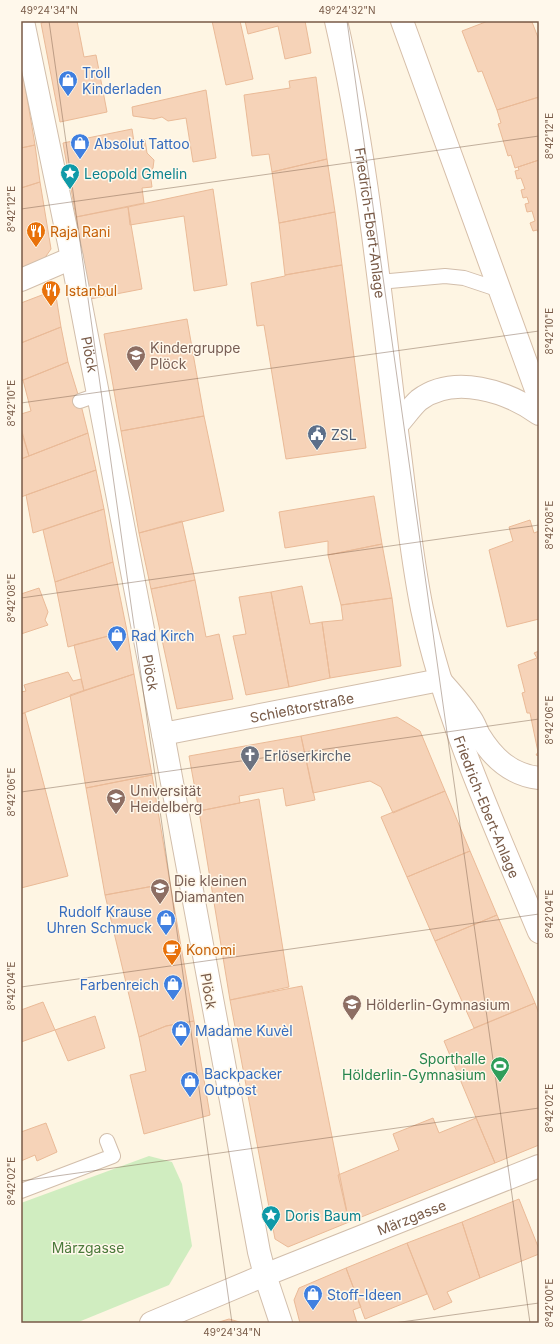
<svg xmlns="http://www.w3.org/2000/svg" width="560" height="1344" font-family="Inter,sans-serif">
<rect width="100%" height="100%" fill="#fef5e3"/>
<path fill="#d0edc0" d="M149,1156L172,1162L182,1184L192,1246L169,1285L76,1323H21V1203Z"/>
<path fill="#f6d3b8" stroke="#eaba97" d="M49,21H77L84,57L96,55L107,112L60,122L41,23Z
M212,21H240L253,79L226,85Z
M245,21H305L311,53L285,59L278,26L248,34Z
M488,21L532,22L539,40V97L497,110L482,71L478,72L462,31Z
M21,62L35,145L21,148Z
M316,77L327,159L272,172L269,154L252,156L244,95L290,88L289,81Z
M206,90L216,158L193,162L186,118L168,121L162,117L154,119L133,116L132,107Z
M539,97V160L515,168L511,155L508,156L498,124L501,123L497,110Z
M132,129L134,142L145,140L147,153L154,160L153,168L150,172L152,187L142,188L144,203L76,217L63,143Z
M35,145L40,182L21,188V148Z
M327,159L335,212L279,223L272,172Z
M539,160V234L537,230L533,231L530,223L535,221L532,211L527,212L525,204L529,203L527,197L523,198L521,190L525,189L521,178L517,179L515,171L519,170L518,167Z
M40,182L51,249L44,259L21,268V188Z
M213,189L227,285L194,291L184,216L130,225L128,207Z
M128,207L142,289L90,299L76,217Z
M335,212L342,265L285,275L279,223Z
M342,265L366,448L286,459L264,325L257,326L251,283L285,276V275Z
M55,290L61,327L21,343V303Z
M187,319L204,416L121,431L104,334Z
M61,327L68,362L21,381V343Z
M68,362L80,401L88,433L29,456L21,428V414L31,411L23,380Z
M204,416L224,511L139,533L121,431Z
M88,433L96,470L21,497V459Z
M21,434H22L29,456L21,459Z
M96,470L104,509L33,533L26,495Z
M374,496L382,544L328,555V541L285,548L279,512Z
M104,509L113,562L55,582L43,530Z
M530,520L534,533L539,531V619L507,627L489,550L513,541L509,527Z
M182,521L195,580L151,589L139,533Z
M382,544L392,598L341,605L328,555Z
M113,562L127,631L68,647L55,582Z
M195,580L206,637L219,634L233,699L177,709L151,589Z
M302,586L310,624L322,622L330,678L289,687L271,592Z
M39,588L48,612L45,620L48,625L21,634V594Z
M271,592L289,687L246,695L233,636L246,634L239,597Z
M392,598L401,666L330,678L322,622L343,620L341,605Z
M127,631L134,674L84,691L74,645Z
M539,651V756L536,755L538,752L530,713H527L522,693L525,692L518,665L537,658L534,653Z
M68,672L73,681L81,679L84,691L21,714V692L26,691L24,685Z
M134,674L152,775L86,788L70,695Z
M25,713L68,876L21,888V714Z
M397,717L420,731L445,791L393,813L381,787L370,781L313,793L301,736Z
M301,736L315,800L286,806L283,788L239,796L240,803L199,811L189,756Z
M152,775L170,883L105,895L86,788Z
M445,791L470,851L407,877L381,817Z
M259,799L289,987L230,1000L199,811Z
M470,851L497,915L435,941L407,877Z
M170,883L194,1021L166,1026L139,1037L105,895Z
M497,915L535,1003L474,1028L435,941Z
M302,986L349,1222L288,1247L275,1239L230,1000Z
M43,1002L55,1030L21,1042V1010Z
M535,1003L539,1014V1145L495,1163L444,1041Z
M95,1016L105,1048L68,1061L55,1030Z
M194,1021L210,1115L144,1134L130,1075L146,1071L139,1037L166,1026Z
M433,1118L439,1133L476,1118L495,1163L349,1222L338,1175L399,1150L393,1134Z
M46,1123L57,1152L37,1161L35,1155L21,1161V1132Z
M519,1199L539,1249V1254L480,1278L462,1222Z
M462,1222L480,1278L447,1292L452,1302L434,1310L407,1243Z
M407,1243L427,1294L365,1319L346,1268Z
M346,1268L361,1307L353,1310L357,1323H300L294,1300L299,1288Z
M229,1319L243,1323H216Z"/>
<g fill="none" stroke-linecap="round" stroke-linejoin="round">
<defs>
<path id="service" d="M379,282L445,276L464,278L500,290
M80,401L97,395
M21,1191L113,1156L107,1141"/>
<path id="pedestrian" d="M21,280L72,258
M151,1323L265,1275L259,1252L163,734"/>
<g id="minor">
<path id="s1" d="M23,21L72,258L163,734L440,680C450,692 461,703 469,716C474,722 476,729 479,735C493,758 511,775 539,778"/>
<path d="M397,425C404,418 411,407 419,400C454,374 507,391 539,414"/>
<path id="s2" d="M281,1323L265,1275L539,1166"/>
</g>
<g id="secondary">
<path id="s3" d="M336,21C367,155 380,294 397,431C405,490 410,550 422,609C446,721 495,826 539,932"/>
<path d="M402,21L539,398"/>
</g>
</defs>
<use href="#service" stroke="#d2beab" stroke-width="16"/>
<use href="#pedestrian" stroke="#d2beab" stroke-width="24"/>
<use href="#minor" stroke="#d2beab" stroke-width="24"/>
<use href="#secondary" stroke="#d6bea8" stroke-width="24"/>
<use href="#service" stroke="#fff" stroke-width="14"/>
<use href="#pedestrian" stroke="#fff" stroke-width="22"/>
<use href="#minor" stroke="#fff" stroke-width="22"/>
<use href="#secondary" stroke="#fff" stroke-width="22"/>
</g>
<path fill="none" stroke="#785a47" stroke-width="1" stroke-opacity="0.45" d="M49,21L232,1323M347,21L530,1323M21,209L539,136M21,403L539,331M21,598L539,525M21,792L539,719M21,987L539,914M21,1181L539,1108M394,1323L539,1303"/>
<defs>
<symbol id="shop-pin" viewBox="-11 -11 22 30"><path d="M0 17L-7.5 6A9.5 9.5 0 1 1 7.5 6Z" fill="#3f7fe0" stroke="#fff8eb"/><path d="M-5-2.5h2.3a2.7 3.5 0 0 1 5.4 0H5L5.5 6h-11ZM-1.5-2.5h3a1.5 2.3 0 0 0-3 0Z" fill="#fff"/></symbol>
<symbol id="sight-pin" viewBox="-11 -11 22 30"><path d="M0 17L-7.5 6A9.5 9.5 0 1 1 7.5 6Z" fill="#0f9aa8" stroke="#fff8eb"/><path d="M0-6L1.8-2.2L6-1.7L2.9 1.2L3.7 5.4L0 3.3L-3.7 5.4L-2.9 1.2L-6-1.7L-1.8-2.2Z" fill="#fff"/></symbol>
<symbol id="restaurant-pin" viewBox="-11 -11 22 30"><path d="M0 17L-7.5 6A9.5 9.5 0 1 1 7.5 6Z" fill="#e8710a" stroke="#fff8eb"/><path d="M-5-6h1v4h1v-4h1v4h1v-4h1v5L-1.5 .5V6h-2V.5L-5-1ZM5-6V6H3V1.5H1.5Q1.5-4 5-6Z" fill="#fff"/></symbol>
<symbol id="school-pin" viewBox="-11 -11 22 30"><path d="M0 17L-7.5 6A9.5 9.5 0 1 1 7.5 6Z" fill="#8d6e63" stroke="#fff8eb"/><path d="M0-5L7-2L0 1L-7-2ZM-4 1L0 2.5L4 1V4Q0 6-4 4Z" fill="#fff"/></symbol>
<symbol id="civic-pin" viewBox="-11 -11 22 30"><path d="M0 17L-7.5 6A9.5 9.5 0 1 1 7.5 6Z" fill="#5c6f8a" stroke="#fff8eb"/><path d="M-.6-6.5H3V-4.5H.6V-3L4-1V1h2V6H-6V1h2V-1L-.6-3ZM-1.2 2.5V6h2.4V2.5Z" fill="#fff"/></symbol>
<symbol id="church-pin" viewBox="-11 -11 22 30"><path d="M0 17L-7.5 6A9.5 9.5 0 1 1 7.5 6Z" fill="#6b7280" stroke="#fff8eb"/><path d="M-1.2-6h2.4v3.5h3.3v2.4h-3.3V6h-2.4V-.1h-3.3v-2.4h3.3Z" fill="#fff"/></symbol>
<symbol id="university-pin" viewBox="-11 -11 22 30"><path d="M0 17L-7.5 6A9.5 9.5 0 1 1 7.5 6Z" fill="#8d6e63" stroke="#fff8eb"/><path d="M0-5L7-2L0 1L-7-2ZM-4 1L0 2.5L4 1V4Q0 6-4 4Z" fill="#fff"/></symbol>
<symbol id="cafe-pin" viewBox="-11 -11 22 30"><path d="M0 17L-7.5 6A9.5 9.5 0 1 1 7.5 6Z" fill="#e8710a" stroke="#fff8eb"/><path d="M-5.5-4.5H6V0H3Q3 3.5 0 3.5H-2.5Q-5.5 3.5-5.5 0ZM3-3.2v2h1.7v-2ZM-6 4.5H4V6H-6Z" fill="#fff"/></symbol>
<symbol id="stadium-pin" viewBox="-11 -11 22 30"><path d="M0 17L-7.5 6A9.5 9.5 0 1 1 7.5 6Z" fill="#2e9e5b" stroke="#fff8eb"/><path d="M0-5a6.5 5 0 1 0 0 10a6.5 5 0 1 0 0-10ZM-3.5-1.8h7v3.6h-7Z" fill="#fff"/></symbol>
</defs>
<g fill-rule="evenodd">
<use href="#shop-pin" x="57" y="69" width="22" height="30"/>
<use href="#shop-pin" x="69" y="132" width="22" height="30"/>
<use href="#sight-pin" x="59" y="162" width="22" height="30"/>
<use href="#restaurant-pin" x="25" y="220" width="22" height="30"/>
<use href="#restaurant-pin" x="40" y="279" width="22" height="30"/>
<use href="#school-pin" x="125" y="344" width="22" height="30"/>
<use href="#civic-pin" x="306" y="423" width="22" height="30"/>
<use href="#shop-pin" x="106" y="624" width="22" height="30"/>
<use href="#church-pin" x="239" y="744" width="22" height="30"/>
<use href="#university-pin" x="105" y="787" width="22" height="30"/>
<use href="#school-pin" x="149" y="877" width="22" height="30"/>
<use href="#shop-pin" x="155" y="908" width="22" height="30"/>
<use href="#cafe-pin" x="161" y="938" width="22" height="30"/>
<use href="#shop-pin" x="162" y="973" width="22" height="30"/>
<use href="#school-pin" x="341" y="993" width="22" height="30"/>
<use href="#shop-pin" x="170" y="1019" width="22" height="30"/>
<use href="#stadium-pin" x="489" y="1055" width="22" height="30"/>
<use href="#shop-pin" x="179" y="1070" width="22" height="30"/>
<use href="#sight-pin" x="260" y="1204" width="22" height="30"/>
<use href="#shop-pin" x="302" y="1283" width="22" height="30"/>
</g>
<g text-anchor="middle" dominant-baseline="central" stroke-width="3" stroke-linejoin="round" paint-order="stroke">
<g font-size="14" fill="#366cbe" stroke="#fff8eb" text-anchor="start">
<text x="82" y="72">Troll<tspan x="82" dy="16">Kinderladen</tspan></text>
<text x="94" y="143">Absolut Tattoo</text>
<text x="131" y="635">Rad Kirch</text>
<text x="152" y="911" text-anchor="end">Rudolf Krause<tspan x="152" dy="16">Uhren Schmuck</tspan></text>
<text x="159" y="984" text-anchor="end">Farbenreich</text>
<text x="195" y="1030">Madame Kuvèl</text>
<text x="204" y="1073">Backpacker<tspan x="204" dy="16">Outpost</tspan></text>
<text x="327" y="1294">Stoff-Ideen</text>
</g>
<g font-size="14" fill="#0d838f" stroke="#fff8eb" text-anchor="start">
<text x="84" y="173">Leopold Gmelin</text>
<text x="285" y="1215">Doris Baum</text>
</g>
<g font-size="14" fill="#785a47" stroke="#fff8eb">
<text stroke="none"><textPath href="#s3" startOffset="205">Friedrich-Ebert-Anlage</textPath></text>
<text stroke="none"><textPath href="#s1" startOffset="340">Plöck</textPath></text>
<text stroke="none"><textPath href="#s1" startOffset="664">Plöck</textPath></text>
<text stroke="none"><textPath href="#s1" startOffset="868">Schießtorstraße</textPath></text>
<text stroke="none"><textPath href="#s3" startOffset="803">Friedrich-Ebert-Anlage</textPath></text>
<text transform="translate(209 991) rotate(80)">Plöck</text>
<text stroke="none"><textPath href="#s2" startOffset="208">Märzgasse</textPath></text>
</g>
<g font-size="14" fill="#c56008" stroke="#fff8eb" text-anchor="start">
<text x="50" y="231">Raja Rani</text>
<text x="65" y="290">Istanbul</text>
<text x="186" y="949">Konomi</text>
</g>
<g font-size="14" fill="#785e54" stroke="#fff8eb" text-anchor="start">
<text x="150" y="347">Kindergruppe<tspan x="150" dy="16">Plöck</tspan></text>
<text x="130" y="790">Universität<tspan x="130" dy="16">Heidelberg</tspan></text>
<text x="174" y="880">Die kleinen<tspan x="174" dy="16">Diamanten</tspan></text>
<text x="366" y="1004">Hölderlin-Gymnasium</text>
</g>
<g font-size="14" fill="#4e5e75" stroke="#fff8eb" text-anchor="start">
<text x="331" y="434">ZSL</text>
</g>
<g font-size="14" fill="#5b616d" stroke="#fff8eb" text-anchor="start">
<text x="264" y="755">Erlöserkirche</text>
</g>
<g font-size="14" fill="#27864d" stroke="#fff8eb" text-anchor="end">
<text x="486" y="1058">Sporthalle<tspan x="486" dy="16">Hölderlin-Gymnasium</tspan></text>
</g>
<g font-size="14" fill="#4b7a3b" stroke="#fff8eb">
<text x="88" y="1247">Märzgasse</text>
</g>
</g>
<rect width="560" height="1344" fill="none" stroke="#fff8eb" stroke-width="44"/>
<rect x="22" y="22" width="516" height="1300" fill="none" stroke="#785a47" stroke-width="1.5"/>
<g font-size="10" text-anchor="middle" fill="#785a47">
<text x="49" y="14">49°24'34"N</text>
<text x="347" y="14">49°24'32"N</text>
<text transform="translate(549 136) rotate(-90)" y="4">8°42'12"E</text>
<text transform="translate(11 209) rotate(-90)" y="4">8°42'12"E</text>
<text transform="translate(549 331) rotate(-90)" y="4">8°42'10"E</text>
<text transform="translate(11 403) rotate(-90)" y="4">8°42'10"E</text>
<text transform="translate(549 525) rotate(-90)" y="4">8°42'08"E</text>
<text transform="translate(11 598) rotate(-90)" y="4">8°42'08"E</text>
<text transform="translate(549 720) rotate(-90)" y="4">8°42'06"E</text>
<text transform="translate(11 792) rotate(-90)" y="4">8°42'06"E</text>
<text transform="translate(549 914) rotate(-90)" y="4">8°42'04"E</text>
<text transform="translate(11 986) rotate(-90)" y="4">8°42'04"E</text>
<text transform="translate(549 1108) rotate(-90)" y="4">8°42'02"E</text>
<text transform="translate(11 1181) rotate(-90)" y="4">8°42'02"E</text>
<text transform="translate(549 1303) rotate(-90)" y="4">8°42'00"E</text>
<text x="232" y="1336">49°24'34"N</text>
</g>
</svg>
